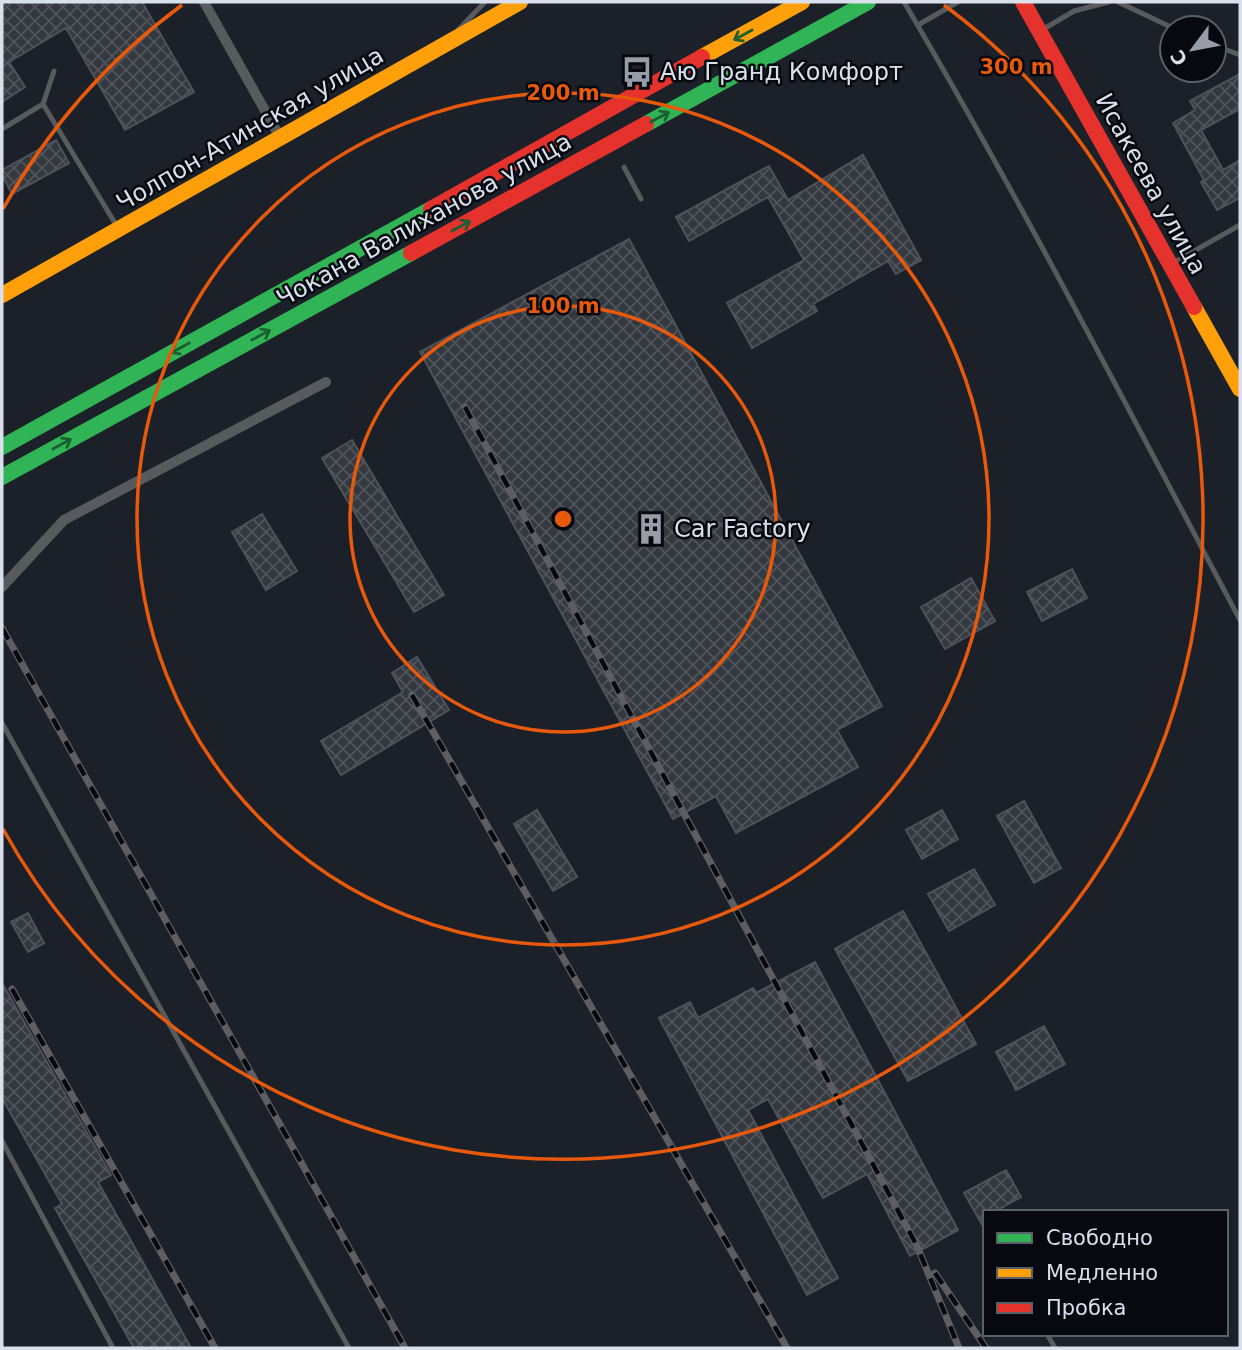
<svg xmlns="http://www.w3.org/2000/svg" width="1242" height="1350" font-family="'DejaVu Sans',sans-serif">
<defs>
<pattern id="building-cross-hatch" width="8" height="8" patternUnits="userSpaceOnUse" patternTransform="scale(1.75)"><rect width="8" height="8" fill="#34383f"/><path d="M0 0l8 8M0 8l8-8" fill="none" stroke="#51545b"/></pattern>
</defs>
<rect width="100%" height="100%" fill="#1c2129"/>
<path fill="url(#building-cross-hatch)" stroke="#4e525a" stroke-width="2" d="M2,2H142L194,92L125,130L66,28L9,62L25,87L2,102Z
M1240,74V109L1201,130L1223,170L1240,160V198L1217,210L1201,182L1204,180L1173,123L1195,110L1190,101Z
M56,140L69,163L12,194L2,175V170Z
M863,155L921,260L896,274L888,261L813,304L817,311L752,348L727,303L804,260L768,197L689,241L676,217L769,166L788,200Z
M629,239L882,706L837,730L858,767L736,833L716,796L673,819L420,352Z
M352,440L444,595L414,612L322,458Z
M262,514L297,571L266,590L232,532Z
M1072,569L1087,598L1042,621L1027,592Z
M971,578L995,621L945,649L921,607Z
M417,657L449,710L341,775L321,741L403,692L392,673Z
M1024,801L1061,868L1034,883L997,816Z
M537,810L577,877L553,891L514,824Z
M942,810L958,839L922,859L906,830Z
M974,869L995,905L949,931L928,894Z
M903,911L976,1044L908,1081L835,949Z
M28,913L44,943L28,952L11,922Z
M815,962L958,1230L910,1256L867,1174L823,1198L768,1099L748,1110L838,1278L807,1295L659,1018L690,1002L698,1018L753,988L756,993Z
M2,983L111,1175L98,1182L191,1348H134L55,1208L62,1204L2,1098Z
M1044,1026L1065,1064L1016,1090L996,1052Z
M1006,1170L1021,1197L994,1212H985V1230L964,1193Z"/>
<g fill="none" stroke-linecap="round" stroke-linejoin="round">
<path stroke="#585b5e" stroke-width="5" d="M904,2C1023,204 1130,413 1240,620
M1118,2L1173,28
M918,25L958,2
M458,30L485,2
M1042,30L1074,11L1109,2
M1214,45L1240,55
M43,104L54,71
M2,129L43,104L118,228
M624,167L641,199
M1173,263L1240,225
M2,723L349,1348
M2,1141L113,1348
M1047,1334L1055,1348"/>
<path stroke="#585b5e" stroke-width="10" d="M204,2L281,139
M2,587L64,520L326,382"/>
<path stroke="#30b455" stroke-width="16" d="M646,124L868,2
M2,447L431,209
M2,477L411,253"/>
<path stroke="#ff9f0a" stroke-width="16" d="M702,57L802,2
M2,295L520,2
M1194,307L1240,389"/>
<path stroke="#e5322d" stroke-width="16" d="M1023,2L1194,307
M431,209L702,57
M411,253L646,124"/>
<defs>
<path id="rail" d="M465,407L917,1246L959,1348
M2,628L405,1348
M412,695L787,1348
M12,989L215,1348
M935,1273L986,1348"/>
</defs>
<use href="#rail" stroke="#5c5e64" stroke-width="7"/>
<use href="#rail" stroke="#060a10" stroke-width="4.5" stroke-dasharray="13" stroke-linecap="butt"/>
</g>
<defs><path id="oneway-shaft" d="M-6 0H5M1.5-3L5.5 0L1.5 3" fill="none" stroke-width="1.6" stroke-linecap="round" stroke-linejoin="round" transform="scale(1.75)"/></defs>
<g stroke="#1b5f32">
<use href="#oneway-shaft" transform="translate(743 35) rotate(151)"/>
<use href="#oneway-shaft" transform="translate(660 117) rotate(-29)"/>
<use href="#oneway-shaft" transform="translate(461 226) rotate(-29)"/>
<use href="#oneway-shaft" transform="translate(261 335) rotate(-29)"/>
<use href="#oneway-shaft" transform="translate(180 348) rotate(151)"/>
<use href="#oneway-shaft" transform="translate(62 444) rotate(-29)"/>
</g>
<g fill="none" stroke="#e8590c" stroke-width="3.5">
<circle cx="563" cy="519" r="213"/>
<circle cx="563" cy="519" r="426"/>
<path d="M3 209A640 640 0 0 1 182 5M944 5A640 640 0 1 1 3 829"/>
</g>
<defs>
<symbol id="bus-bare" viewBox="-9 -9 18 18"><path d="M-5-6H5V4H4V6H2V4H-2V6H-4V4H-5ZM-3.5-4V0h7V-4ZM-3.5 1.2v1.5H-2V1.2ZM2 1.2v1.5H3.5V1.2Z" fill="#979da7" stroke="#060a10" stroke-width="2.5" paint-order="stroke"/></symbol>
<symbol id="building-bare" viewBox="-9 -9 18 18"><path d="M-4-6H4V6H1V3H-1V6H-4ZM-2.5-4.3h1.7v1.8h-1.7ZM.8-4.3h1.7v1.8H.8ZM-2.5-1h1.7V.8h-1.7ZM.8-1h1.7V.8H.8Z" fill="#979da7" stroke="#060a10" stroke-width="2.5" paint-order="stroke"/></symbol>
</defs>
<g fill-rule="evenodd">
<use href="#bus-bare" x="615" y="50" width="44" height="44"/>
<use href="#building-bare" x="629" y="507" width="44" height="44"/>
</g>
<g text-anchor="middle" dominant-baseline="central" stroke-width="5" stroke-linejoin="round" paint-order="stroke">
<g font-size="24" fill="#d9e0eb" stroke="#060a10" text-anchor="start">
<text x="660" y="72">Аю Гранд Комфорт</text>
<text x="674" y="529">Car Factory</text>
</g>
<g font-size="24" fill="#d9e0eb" stroke="#060a10">
<text transform="translate(250 129) rotate(-30)">Чолпон-Атинская улица</text>
<text transform="translate(1151 184) rotate(61)">Исакеева улица</text>
<text transform="translate(424 220) rotate(-29)">Чокана Валиханова улица</text>
</g>
</g>
<circle cx="563" cy="519" r="10" fill="#e8590c" stroke="#060a10" stroke-width="3.5"/>
<g font-size="21" text-anchor="middle" font-weight="bold" fill="#e8590c" stroke="#060a10" stroke-width="5" stroke-linejoin="round" paint-order="stroke">
<text x="1016" y="74">300 m</text>
<text x="563" y="100">200 m</text>
<text x="563" y="313">100 m</text>
</g>
<rect width="1242" height="1350" fill="none" stroke="#d9e0eb" stroke-width="7"/>
<rect x="983" y="1210" width="245" height="126" fill="#060a10" stroke="#5a6068" stroke-width="2"/>
<rect x="997" y="1233" width="35" height="10" fill="#30b455" stroke="#5a6068" stroke-width="2"/>
<text x="1046" y="1245" font-size="21" fill="#d9e0eb">Свободно</text>
<rect x="997" y="1268" width="35" height="10" fill="#ff9f0a" stroke="#5a6068" stroke-width="2"/>
<text x="1046" y="1280" font-size="21" fill="#d9e0eb">Медленно</text>
<rect x="997" y="1303" width="35" height="10" fill="#e5322d" stroke="#5a6068" stroke-width="2"/>
<text x="1046" y="1315" font-size="21" fill="#d9e0eb">Пробка</text>
<g transform="translate(1193 49) rotate(238)"><circle r="33" fill="#060a10" stroke="#5a6068" stroke-width="2"/>
<path d="M0-5L12 26L0 18L-12 26Z" fill="#979da7"/>
<text y="-10" font-size="19" font-weight="bold" text-anchor="middle" fill="#d9e0eb">С</text>
</g>
</svg>
